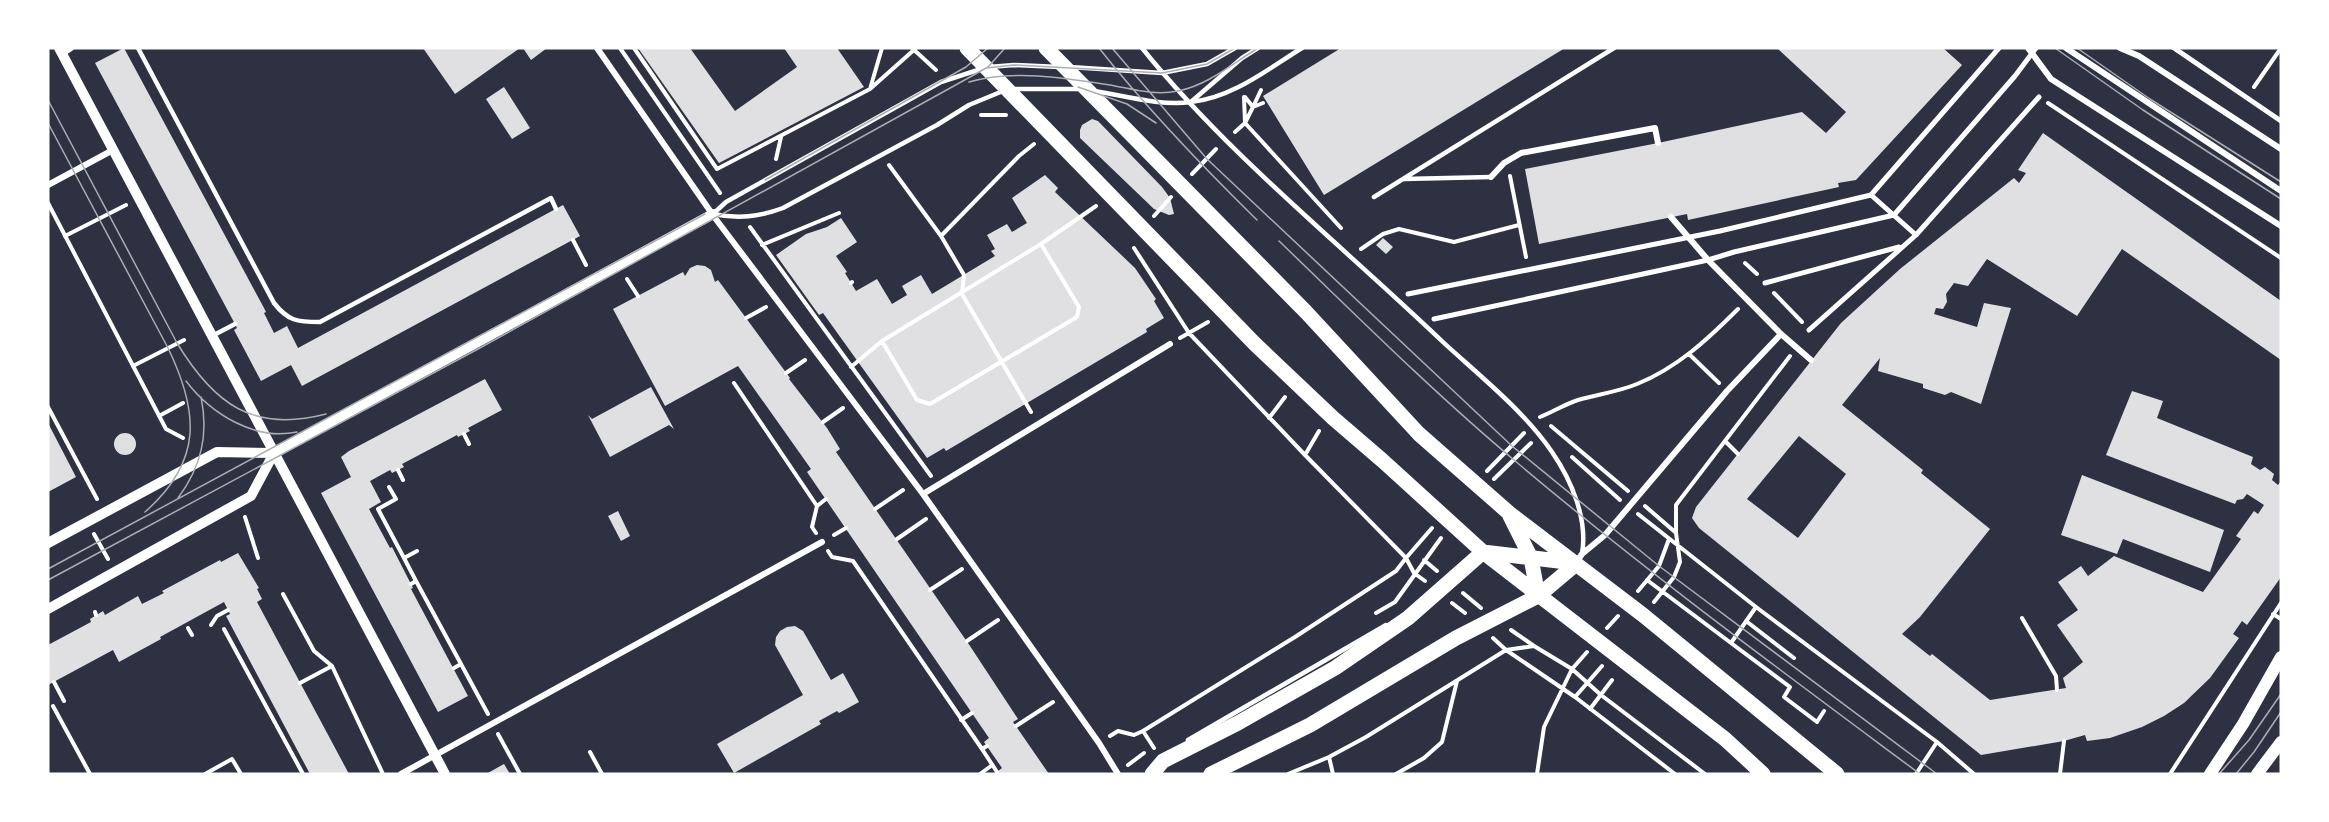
<svg xmlns="http://www.w3.org/2000/svg" width="2329" height="822" font-family="'Asap Condensed',sans-serif">
<rect width="100%" height="100%" fill="#2d3142"/>
<path fill="#e0e0e3" fill-rule="evenodd" d="M124,48L264,308L266,312L264,313L274,333L287,326L298,348L563,205L580,236L302,386L291,365L261,381L234,330L237,328L235,324L95,63Z
M423,48H520L455,94Z
M523,48H547L531,60Z
M638,48H690L735,111L797,67L784,48H837L864,87L719,163Z
M1341,48H1565L1324,195L1263,96Z
M1777,48H1943L1962,65L1856,180L1838,183L1839,187L1688,220L1687,214L1539,244L1525,169L1658,143L1802,112L1826,133L1846,112Z
M504,87L530,128L512,139L486,99Z
M1092,119L1098,121L1162,187L1170,198L1174,214L1169,215L1154,209L1080,138V130L1082,125Z
M2043,133L2281,301V360L2122,249L2077,316L1987,259L1968,286L1954,283L1946,294L1947,302L1943,309L1936,308L1934,314L1977,327L1984,303L2011,308L1981,404L1951,392L1945,395L1923,388V384L1878,371L1880,358L1842,405L1923,470L1921,473L1990,529L1920,617L1902,634L1930,656L1932,654L1990,700L2066,688L2063,678L2083,662L2057,625L2078,610L2058,582L2081,566L2088,576L2114,556L2203,592L2241,539L2236,536L2254,511L2258,514L2264,505L2247,494L2243,499L2237,500L2235,504L2106,455L2132,391L2163,401L2157,418L2253,457L2251,464L2260,470L2265,467L2274,474L2272,480L2278,485L2281,481V577L2247,625L2242,621L2233,634L2239,638L2210,678L2184,703L2164,716L2142,727L2110,738L2087,741L2085,735L2064,741L1981,755L1699,528L1692,518L1696,507L1841,323L1900,269L2014,178L2019,183L2026,173L2018,170ZM1799,436L1846,474L1798,538L1747,499Z
M1045,175L1058,188L1055,192L1135,268L1156,299L1154,301L1164,318L1146,329L1147,332L946,451L944,448L927,458L823,313L819,315L776,255L806,234L827,227L841,218L857,242L836,256L847,272L845,273L856,291L877,279L892,304L907,295L902,286L921,275L932,294L995,256L991,251L995,249L987,235L1007,224L1012,232L1027,223L1012,198Z
M1383,238L1393,247L1386,254L1376,245Z
M697,265L705,266L711,270L715,282L718,280L790,378L789,379L827,428L840,449L836,452L970,646L1018,719L1013,722L1049,774H994L1002,768L984,742L989,738L807,472L811,469L738,366L665,406L613,309L683,272L685,276L690,268Z
M485,379L502,410L468,428L470,431L458,437L457,435L402,464L404,467L392,473L390,470L370,481L381,502L369,509L390,548L392,547L413,588L411,589L468,696L438,712L321,493L351,477L341,457L349,451Z
M651,387L674,429L669,425L610,457L588,415L592,419Z
M48,423L76,477L48,492Z
M114 444a11 11 0 1 1 22 0a11 11 0 1 1-22 0Z
M2082,475L2224,530L2210,572L2123,539L2117,554L2061,535Z
M618,511L630,536L621,541L608,516Z
M238,553L259,588L257,589L262,599L257,602L349,774H310L226,616L230,614L224,602L160,637L161,639L119,662L113,650L48,685V645L91,622L90,619L103,611L105,615L138,596L142,604L164,593L162,591L220,560L221,562Z
M795,626L803,631L831,680L843,673L859,702L839,713L837,711L819,721L821,724L734,773L717,744L803,695L775,645L776,637L780,631L787,627Z
M504,764L510,774H486Z"/>
<g fill="none" stroke-linecap="round" stroke-linejoin="round">
<path stroke="#fff" stroke-width="4" d="M620,48L720,193
M634,48L717,169L870,89
M882,48L870,89L915,49
M912,48L936,70
M2254,87L2281,48
M1261,90L1253,107L1263,103
M1244,97L1245,123L1341,228
M2048,103L2281,258
M981,115H1006
M1235,132L1245,123L1253,107L1245,97
M776,159L781,137
M889,165L941,236L964,275L962,294L1031,412
M1192,174L1216,149
M1510,176L1526,257
M48,203L166,429L183,438
M1154,216L1171,197
M750,227L931,476
M65,236L126,205
M941,236L1019,156L1034,144
M573,240L586,265
M762,245L839,213
M1361,249L1383,234L1399,229L1454,242L1519,225
M1745,263L1757,274
M627,279L638,296
M851,283L852,282
M1774,293L1802,322
M746,318L766,307
M1180,338L1208,322
M882,341L917,400L930,404L1077,317L1079,307L1041,244
M1689,354L1719,383
M133,366L184,340
M851,367L882,341L1041,244L1096,206
M786,373L805,360
M734,383L817,506L812,527L816,533
M48,407L97,499
M159,416L183,403
M1540,417C1553,412 1565,404 1578,400C1598,394 1618,392 1637,384C1677,368 1708,339 1738,309
M1269,418L1285,397
M823,422L843,408
M1551,426L1628,491
M464,434L469,444
M1725,441L1738,454
M1305,455L1319,431
M1572,457L1620,500
M398,470L403,480
M1487,471L1524,433
M1494,479L1531,443
M389,487L396,499L378,509L404,558L417,551
M817,506L826,499
M1645,506L1675,532
M875,509L903,490
M1638,514L1756,607L1937,742L1974,774
M245,517L258,558
M94,534L108,559
M834,535L846,528
M897,539L926,519
M828,551L832,557L853,561L982,749
M404,558L416,581L411,584
M1424,560L1437,571
M1647,580L1731,643
M416,581L461,664L454,668
M1425,581L1414,573L1406,558L1432,528
M930,590L962,569
M1638,591L1659,566L1669,539
M1463,593L1481,608
M283,594L314,651L332,666L383,774
M1654,602L1674,577L1680,562L1676,533V505L1790,356
M1452,603L1465,613
M1756,607L1731,643L1790,687L1784,697L1817,722L1824,711
M95,612L96,615
M1376,613L1395,602L1441,538
M2273,614L2281,619
M2022,618L2056,676L2057,690
M1746,621L1794,658
M211,625L217,616L228,610
M188,628L192,635
M1607,628L1618,616
M224,629L303,774
M1511,630L1534,646
M1493,638L1506,650L1575,697L1675,774
M967,641L998,620
M461,664L488,714
M54,682L64,701
M300,683L332,666
M1575,697L1602,666
M53,706L90,774
M1590,709L1612,680
M961,720L972,713
M1016,726L1053,702
M1143,731L1154,748
M498,734L520,774
M1110,736L1118,731L1134,735L1143,731L1295,637L1396,571L1406,558L1305,455L1189,333L1134,248
M987,746L982,749L997,772
M590,752L602,774
M1329,757L1333,774
M1128,765L1144,753
M205,774L232,759L241,774
M980,774L991,766
M1288,774L1329,757L1366,737L1506,650L1534,646L1572,669L1601,695L1705,774
M1396,774L1424,758L1442,742L1457,681
M1537,774L1544,727L1572,669L1587,652
M1916,774L1937,742
M2060,774L2064,741
M2170,774L2281,603"/>
<path stroke="#fff" stroke-width="4.5" d="M138,48L274,303C288,321 297,322 320,322L551,198L556,209
M1142,48C1228,155 1344,247 1444,343C1481,377 1524,411 1552,452C1572,481 1588,520 1582,554
M989,67L1014,65L1059,67
M1070,67L1162,73L1207,64L1235,48
M1014,89H1080
M1094,91C1126,96 1159,106 1191,102C1232,98 1268,69 1302,48
M1192,101L1242,58L1258,48
M1404,179L1491,177
M1374,197L1614,48
M713,214C738,219 759,217 783,208L937,125L969,105L1003,91
M713,214L726,202L941,82L981,69
M212,336L235,324
M1188,740L1386,625"/>
<path stroke="#fff" stroke-width="5" d="M2174,48L2281,121
M1871,195L1916,235
M1765,283L1899,247
M1408,294L1720,231L1871,195L1999,48
M1434,319L1708,260L1734,252L1894,215L2015,76L2036,48
M1809,330L1916,235L2039,97"/>
<path stroke="#fff" stroke-width="6" d="M597,48L715,218L923,494L1099,743L1118,774
M2028,48L2051,79L2281,226
M2066,48L2281,191
M2120,48L2139,56L2281,149
M62,54L71,48
M1491,177L1504,163L1521,153L1655,128L1658,143
M48,185L113,150
M1671,217L1708,260L1781,334L1811,360
M923,494L1170,344
M1576,563L1582,554L1605,535L1727,391L1781,334
M401,774L822,542"/>
<path stroke="#fff" stroke-width="10" d="M59,48L445,774
M48,543L217,452L274,453L713,214
M48,609L251,496L274,453"/>
<path stroke="#fff" stroke-width="12" d="M2210,774L2243,724L2281,657
M2257,774L2281,742"/>
<path stroke="#fff" stroke-width="15" d="M967,48L1255,344L1333,418L1383,461L1483,552L1725,739L1763,774
M1046,48L1306,312L1419,434L1509,513L1643,615L1837,774
M1510,516L1531,558L1538,596
M1483,552L1575,563
M1152,774L1163,761L1238,723L1335,668L1408,618L1483,552
M1211,774L1310,725L1456,638L1538,596L1576,564"/>
<path stroke="#abadb3" stroke-width="1.5" d="M1099,48C1147,109 1201,165 1257,220
M1112,48L1207,159L1512,446L1659,566L1937,774
M2055,48L2143,110L2281,199
M2077,48L2150,99L2281,182
M986,68L1014,65L1162,73L1207,64L1235,48
M969,82C1013,69 1066,78 1110,85C1133,89 1154,96 1178,91C1208,85 1232,64 1258,48
M1078,87L1127,104L1156,123
M48,100L177,343C214,404 253,433 326,414
M48,123L168,348C199,412 203,461 145,512
M765,180L966,67L988,48
M1279,241C1356,315 1432,391 1514,460C1645,571 1783,672 1920,774
M186,381C211,414 255,441 297,432
M178,498C201,467 209,435 201,397
M48,569L705,214
M48,580L478,349L952,87L988,67L1005,48
M2219,774L2249,740L2281,694
M2236,774L2254,752L2281,712"/>
</g>
<rect width="2329" height="822" fill="none" stroke="#ffffff" stroke-width="99"/>
</svg>
